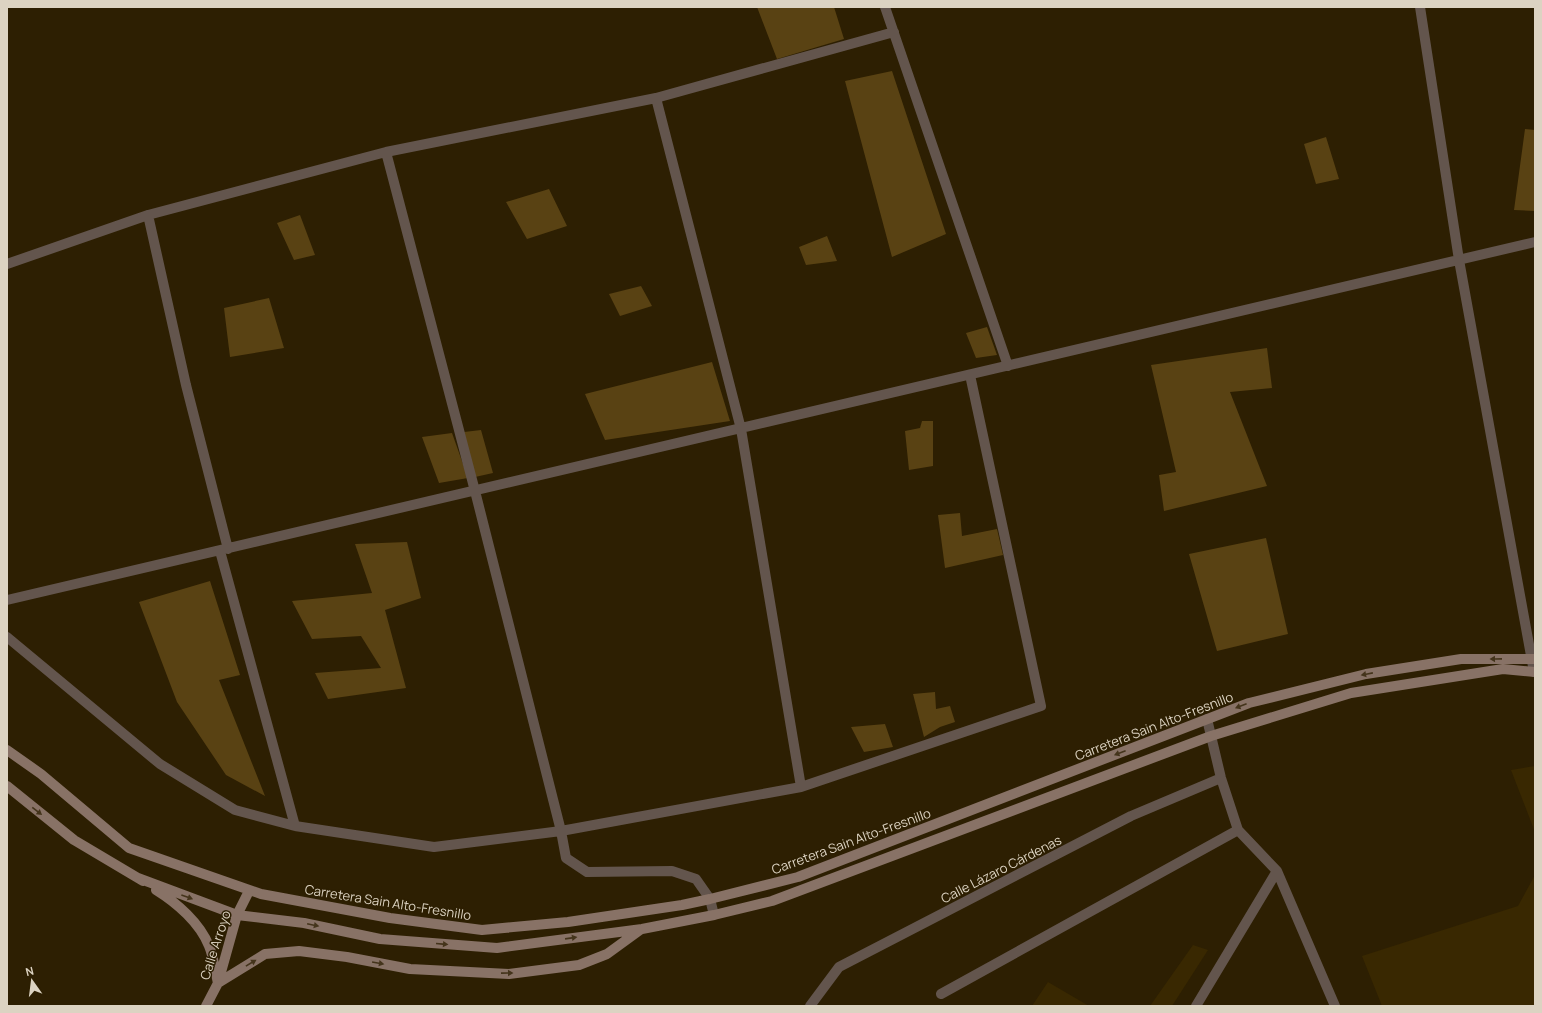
<svg xmlns="http://www.w3.org/2000/svg" width="1542" height="1013" font-family="Manrope,sans-serif">
<rect width="100%" height="100%" fill="#2d1f02"/>
<path fill="#392801" d="M1535,766V832L1511,770Z
M1535,875V1006H1382L1362,956L1518,906Z
M1193,945L1208,950L1172,1006H1150Z
M1048,982L1089,1006H1032Z"/>
<path fill="#594213" d="M757,7H834L844,39L777,59Z
M892,71L946,234L892,257L845,81Z
M1525,129L1535,130V211L1514,210Z
M1326,137L1339,179L1316,184L1304,144Z
M549,189L567,226L527,239L506,202Z
M300,215L315,255L294,260L277,223Z
M827,236L837,261L806,265L799,247Z
M641,286L652,306L620,316L609,294Z
M269,298L284,348L230,357L224,308Z
M987,327L997,355L976,358L966,333Z
M1267,348L1272,388L1230,392L1267,486L1164,511L1159,475L1176,472L1151,365Z
M712,362L730,421L605,440L585,394Z
M922,421H933V466L909,470L905,431L920,428Z
M481,430L493,473L475,477L464,432Z
M452,433L468,478L439,483L422,437Z
M960,513L962,536L997,529L1003,555L945,568L938,515Z
M1266,538L1288,634L1217,651L1189,554Z
M407,542L421,598L385,610L406,688L328,699L315,673L381,668L361,636L312,639L292,601L372,593L355,544Z
M210,581L240,675L219,680L265,796L226,775L177,702L139,602Z
M935,692L936,709L950,706L955,722L940,727L924,737L913,694Z
M885,724L893,747L864,752L851,727Z"/>
<g fill="none" stroke-linecap="round" stroke-linejoin="round">
<path stroke="#63554d" stroke-width="10" d="M885,7L1008,366
M1420,7L1459,260L1534,672
M656,98L741,429L801,787
M148,215L186,385L228,549
M7,264L148,215L386,152L656,98L894,32
M220,551L295,826
M7,600L1535,242
M7,637L160,764L235,810L295,826L434,847L561,831L475,491L386,152
M1207,719L1221,778L1238,830L1277,871L1335,1006
M714,915L710,899L696,879L672,871L587,872L566,858L561,831L801,787L1041,706L970,375
M941,994L1238,830
M810,1006L839,967L1131,816L1221,778
M1196,1006L1277,871"/>
<path stroke="#887266" stroke-width="10" d="M7,750L41,774L129,848L261,894L390,918L482,930L568,922L682,905L710,899L798,877L1249,703L1366,674L1461,659H1535
M7,786L74,840L143,881
M138,878L237,915L304,923L380,939L497,948L642,929L714,915L772,901L1211,736L1351,693L1503,669L1535,672
M156,890C177,903 200,923 209,946C214,958 215,971 218,983
M218,983L265,954L299,951L347,957L410,969L509,974L579,965L607,954L640,930
M206,1006L218,983L237,915L249,891"/>
</g>
<defs><path id="oneway-solid" d="M-6-.8H1V-3.2L6.5 0L1 3.2V.8H-6Z"/></defs>
<g fill="#44341b">
<use href="#oneway-solid" transform="translate(1496 659) rotate(179)"/>
<use href="#oneway-solid" transform="translate(1367 674) rotate(169)"/>
<use href="#oneway-solid" transform="translate(1241 706) rotate(159)"/>
<use href="#oneway-solid" transform="translate(1120 753) rotate(159)"/>
<use href="#oneway-solid" transform="translate(37 811) rotate(38)"/>
<use href="#oneway-solid" transform="translate(187 897) rotate(20)"/>
<use href="#oneway-solid" transform="translate(313 925) rotate(12)"/>
<use href="#oneway-solid" transform="translate(571 938) rotate(-8)"/>
<use href="#oneway-solid" transform="translate(442 944) rotate(5)"/>
<use href="#oneway-solid" transform="translate(251 963) rotate(-31)"/>
<use href="#oneway-solid" transform="translate(378 963) rotate(10)"/>
<use href="#oneway-solid" transform="translate(507 973) rotate(-1)"/>
</g>
<g text-anchor="middle" dominant-baseline="central" stroke-width="3" stroke-linejoin="round" paint-order="stroke">
<g font-size="13" fill="#dcd3c2" stroke="#2d1f02">
<text transform="translate(1154 726) rotate(-21)">Carretera Sain Alto-Fresnillo</text>
<text transform="translate(851 841) rotate(-20)">Carretera Sain Alto-Fresnillo</text>
<text transform="translate(1001 869) rotate(-27)">Calle Lázaro Cárdenas</text>
<text transform="translate(388 902) rotate(9)">Carretera Sain Alto-Fresnillo</text>
<text transform="translate(215 945) rotate(-72)">Calle Arroyo</text>
</g>
</g>
<rect width="1542" height="1013" fill="none" stroke="#dcd3c2" stroke-width="16"/>
<g transform="translate(32 981) rotate(346)" stroke="#2d1f02" stroke-width="3" paint-order="stroke">
<path d="M0-3L7 15L0 10L-7 15Z" fill="#dcd3c2"/>
<text y="-6" font-size="11" font-weight="bold" text-anchor="middle" fill="#dcd3c2">N</text>
</g>
</svg>
